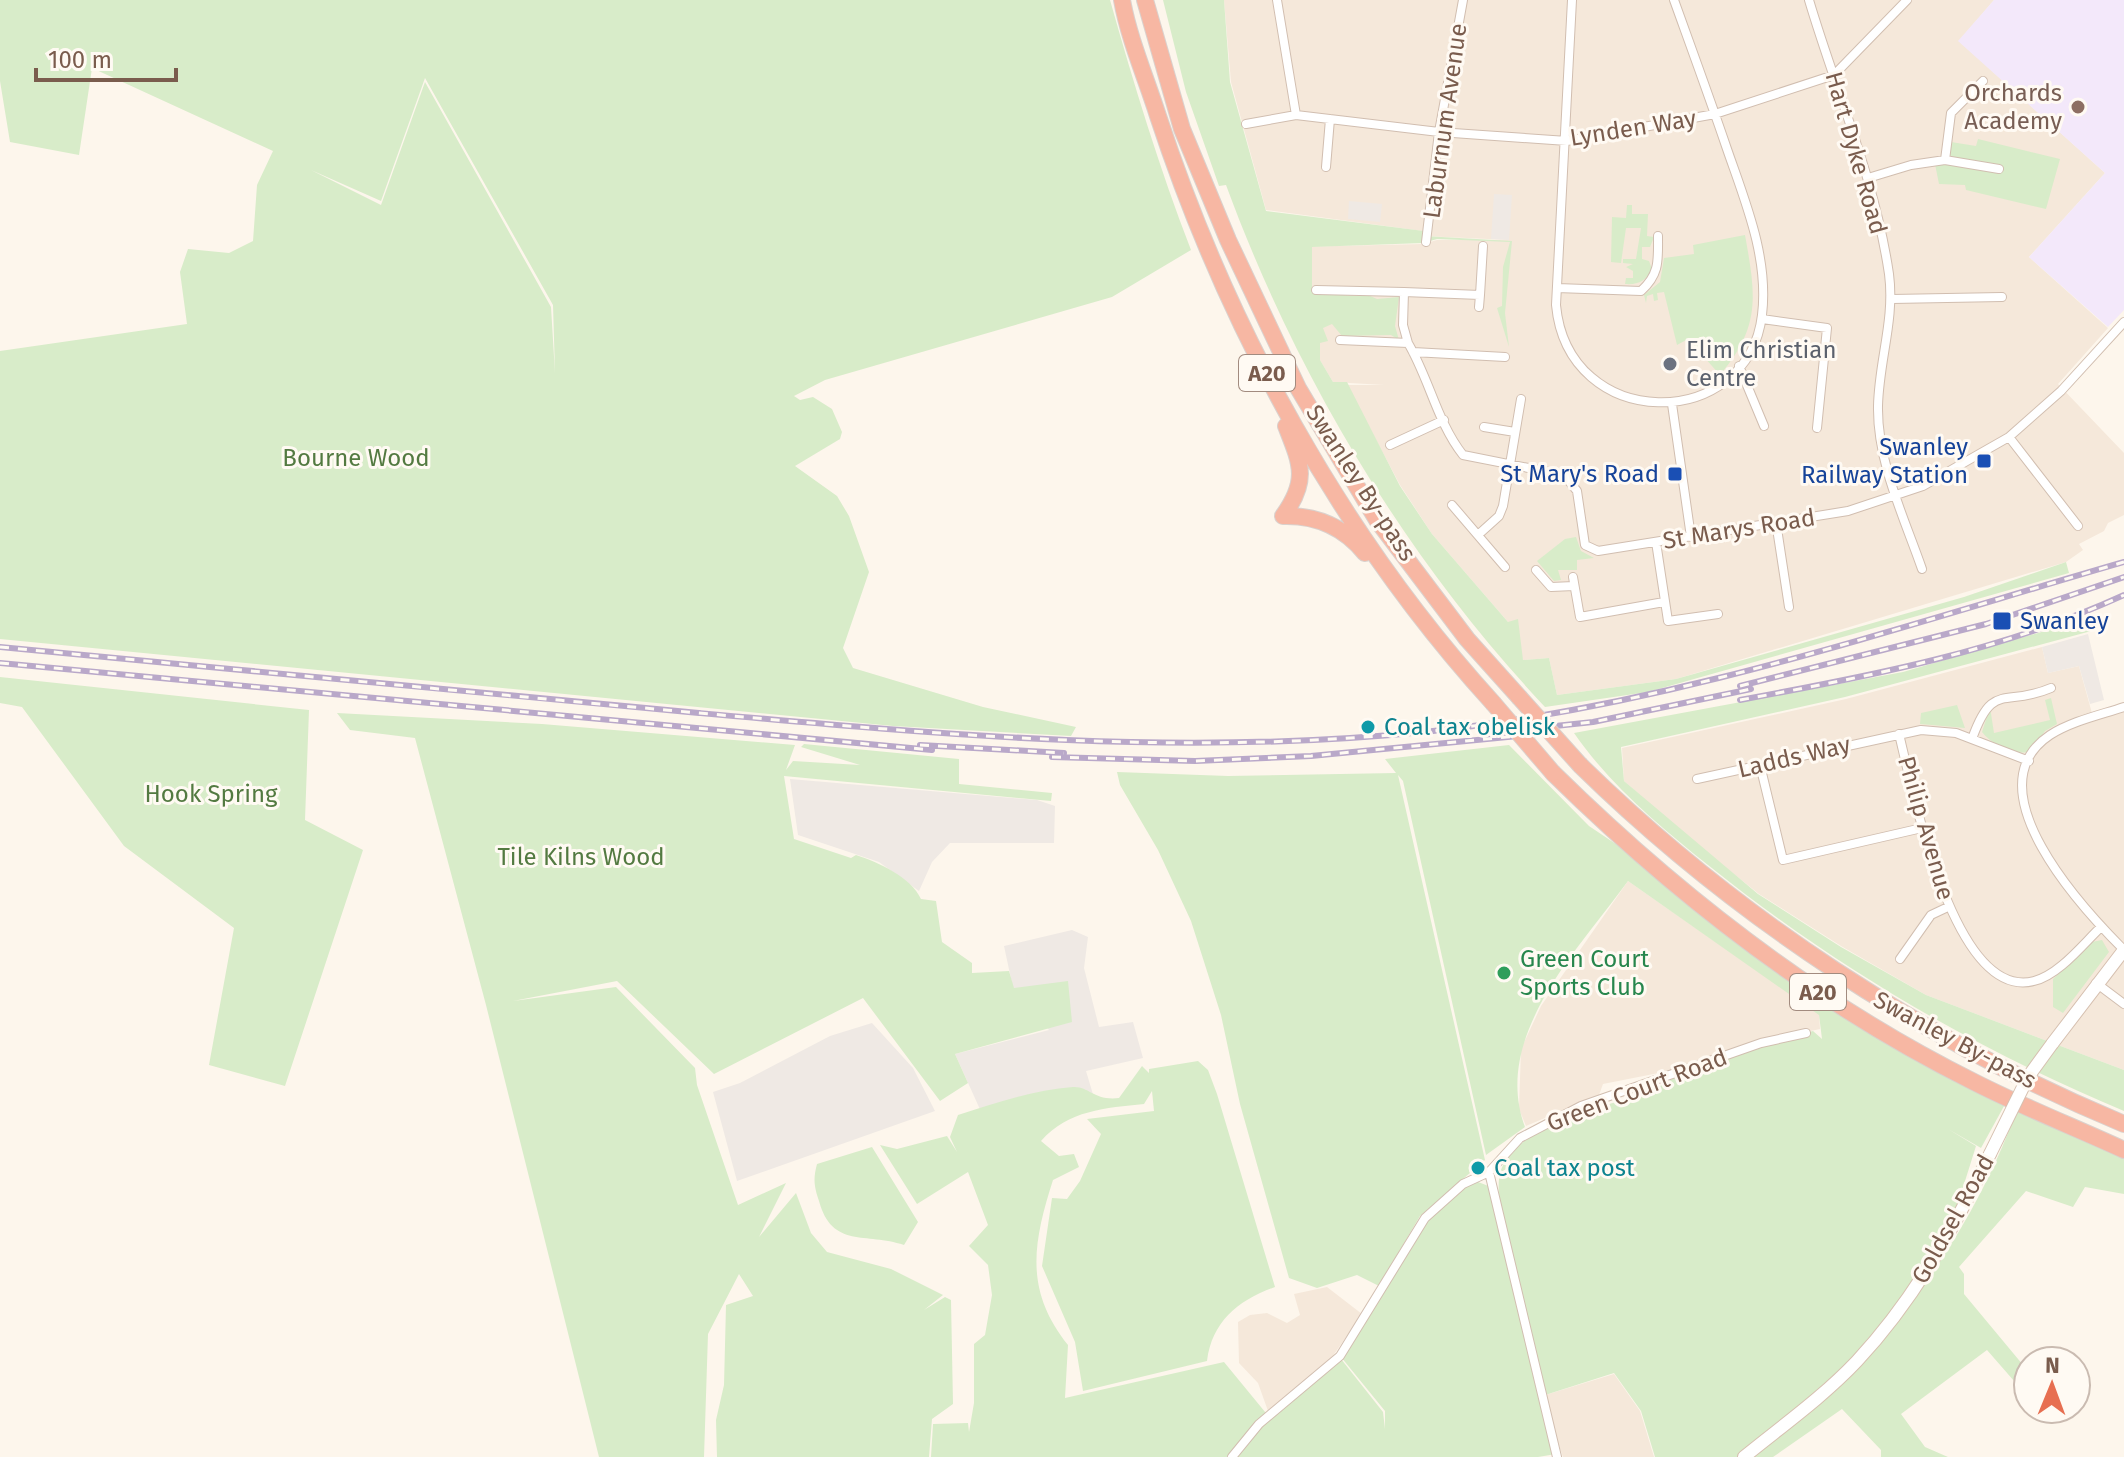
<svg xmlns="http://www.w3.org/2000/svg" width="2124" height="1457" font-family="'Fira Sans',sans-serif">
<rect width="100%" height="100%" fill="#fdf6ec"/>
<path fill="#f5e8da" d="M1224,0H1994L1959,41L2105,173L2029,257L2108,328L2058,384L2124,453V515L2108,523L2104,531L2079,544L2083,550L2066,562L1676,679L1557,695L1549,658L1523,660L1508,622L1432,534L1400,485L1347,385H1384L1333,382L1296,320L1278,279L1280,262L1294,247L1423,244L1437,240H1510L1423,236V231L1266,210L1231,82Z
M2042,647L2048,673L2079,666L2093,717L2124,707V1070L1926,995L1841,946L1759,894L1691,840L1624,781L1622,748L1846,699Z
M1628,881L1819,1014L1820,1029L1760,1042L1694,1066L1603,1084L1599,1095L1526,1126L1519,1109L1521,1049L1541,1006Z
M1327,1287L1362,1314L1330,1360L1268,1411L1258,1383L1239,1363L1238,1322L1250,1315L1267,1313L1287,1323L1300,1315L1294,1294Z
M1614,1374L1640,1411L1654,1457H1563L1542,1396Z"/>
<path fill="#efe9e4" d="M1494,194L1512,195L1509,240L1491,239Z
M1349,201L1382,204L1380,222L1348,219Z
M2088,634L2104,700L2090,704L2079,666L2048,673L2042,647Z
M790,779L1037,800L1055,806L1054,843H950L932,862L919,891L879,862L798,835Z
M1072,930L1088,937L1084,968L1099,1027L1133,1022L1143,1058L1086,1071L1095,1101L983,1116L955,1054L1049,1030L1013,988L1004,946Z
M872,1023L913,1068L935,1111L737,1181L713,1092L740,1083L830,1036Z"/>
<path fill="#f3e8fa" d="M1994,0H2124V310L2108,327L2029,257L2105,173L1958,41Z"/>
<path fill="#d8ecc9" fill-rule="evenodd" d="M0,0H1110C1134,85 1159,167 1191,250L1112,297L825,380L794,396L800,400L813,397L832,409L842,432L840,439L795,466L837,496L849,516L869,572L843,648L853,668L983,707L1076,727L1071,736L893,726L0,639V351L187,324L180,272L188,249L229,253L253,241L257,185L273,151L92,68L79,155L10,142L0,81ZM425,78L553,305L555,373L551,307L425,82L381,205L311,170L381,201Z
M1163,0H1224L1230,82L1266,211L1424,231V236L1512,241L1505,313L1509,347L1497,308L1502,306L1503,267L1510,242L1437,239L1423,243L1312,247V293L1357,296L1361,292L1377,299L1399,297L1395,326L1399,340L1391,335L1342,336L1332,324L1323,328L1328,341L1320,343V360L1333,382H1347L1400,486L1432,534L1508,622L1518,619L1523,660L1549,658L1557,695L1676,679L1964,597L2066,562L2069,573L1648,692L1545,707C1406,559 1297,378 1226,185L1219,186L1186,92Z
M1978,139L2060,159L2046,209L1966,190L1965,185L1939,184L1935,164L1948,163L1951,142L1976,146Z
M1627,205H1632V214H1648L1647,236L1654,237L1650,247H1642V259L1649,261L1652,269C1646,281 1638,285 1625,284L1626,278H1633V271L1626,267L1633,264L1623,263V259H1636L1641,228H1626L1621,263L1611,262L1612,217L1626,218Z
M1745,235C1756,296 1761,326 1720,375L1688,339L1677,345L1664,292L1657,293L1658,300L1654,301L1653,294L1647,296L1646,303L1644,295L1660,282L1664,258L1694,254L1693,245Z
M1576,537L1581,551L1594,558L1577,560V570H1558L1561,580L1554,581L1537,561L1565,539Z
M2086,619L2095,630L1845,697L1621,747L1624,781L1758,894L1841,947L1926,995L2124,1070V1111C1973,1048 1835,967 1708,865C1659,826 1610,785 1574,733L1903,672Z
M0,677L309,710L305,820L363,850L285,1086L209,1065L234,928L124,846L22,707L0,703Z
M2051,698L2057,724L2045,731L2031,751C2016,757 1991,744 1982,732L1990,707L1994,733L2050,720L2045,700Z
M1957,705L1965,728L1920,724L1921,713Z
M337,713L542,724L795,745L786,770L793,761L860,765L801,747L804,744L959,759V784L1052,793L1051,801L784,776L794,839L851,858L856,855C878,862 911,877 921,899L936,901L942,942L972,963V973L1009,971L1014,988L1068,981L1072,1022L955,1054L968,1083L940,1101L863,998L714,1074L617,981L513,1001L616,987L695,1068L697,1085L738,1205L786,1183L759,1237L796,1193L811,1233L827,1252L891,1269L943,1295L924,1310L945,1297L951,1300L953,1404L932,1419L929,1457H717L716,1420L724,1385L726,1305L753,1296L739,1274L708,1334L704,1457H599L486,1005L415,738L350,730Z
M1509,745L1589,826L1665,877L1736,936L2009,1097L1981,1148L1948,1129L1976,1146L1950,1229L1855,1361L1743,1457H1655L1641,1411L1614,1373L1542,1396C1532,1356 1488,1201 1501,1170C1519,1123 1606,1107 1648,1092C1665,1085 1679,1073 1696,1066C1734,1051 1773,1041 1813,1031L1822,1039L1819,1015L1628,881C1579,949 1491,1036 1525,1127L1486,1155L1403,781L1398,775L1485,1160L1420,1216L1379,1286L1357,1275L1317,1288L1289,1278L1240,1104L1221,1015L1191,921L1158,850L1120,785L1117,772L1228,776L1396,773L1385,759Z
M2102,940L2109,952L2063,1013L2053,1007V979L2092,942Z
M1198,1061L1208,1070L1217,1094L1275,1287C1239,1300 1212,1321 1207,1361L1083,1391L1075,1342L1042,1266L1052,1198L1067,1199L1080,1181L1101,1134L1087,1119L1154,1111L1152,1091L1144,1104C1106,1108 1068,1110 1041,1141L1059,1156L1074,1154L1079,1167L1053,1180C1033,1243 1024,1290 1068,1345L1065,1398L1224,1362L1270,1418L1341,1359L1383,1412L1385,1429V1411L1341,1357L1425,1219L1473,1180L1491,1187L1556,1454L1538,1457H931L933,1424L968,1423L969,1432L974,1403V1344L985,1335L992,1295L988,1265L969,1246L988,1225L968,1172L917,1204L880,1145L897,1149L947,1136L957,1152L950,1137L958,1115C995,1103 1034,1090 1073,1087C1089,1086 1094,1101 1119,1098L1142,1066L1149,1073V1069Z
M2019,1104L2124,1150V1194L2085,1187L2073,1207L2026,1191L1959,1267L1964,1274V1294L2028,1371V1397L1987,1350L1901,1414L1925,1447L1948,1457H1881V1450L1842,1409L1773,1457H1750C1784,1426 1821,1396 1854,1364C1929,1292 1985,1200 2019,1104Z
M872,1147L918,1222L904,1245C866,1232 832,1249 819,1201C814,1186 813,1179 817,1164Z"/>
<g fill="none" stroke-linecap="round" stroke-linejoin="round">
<defs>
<path id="street" d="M1277,0L1296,115
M1572,0L1556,305C1568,433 1748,433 1762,315C1769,258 1745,201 1727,149C1710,99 1692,50 1674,0
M1809,0C1836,91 1875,179 1889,274C1895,320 1879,360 1878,406C1877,462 1904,517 1922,569
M1246,124L1296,115L1439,132L1567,141L1715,114L1834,75L1907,0
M1945,160L1999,169
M1326,167L1330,119
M1868,178L1911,165L1945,160L1951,113L1983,81
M1426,242L1439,132L1463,0
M1557,288L1641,291C1660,274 1658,260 1658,236
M1316,290L1404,292L1403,325L1408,343
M1404,292L1480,295L1479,307
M1480,295L1483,246
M1892,299L2002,297
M1762,319L1827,328L1817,428
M1340,340L1408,343C1429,378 1437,422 1463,455L1564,475L1577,491L1585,545L1598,551L1848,511L1923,486L2009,437L2061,391L2124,322
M1413,352L1505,357
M1739,366L1764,426
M1672,404L1691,537
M1484,427L1515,432
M2009,437L2078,526
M1390,445L1444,420
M1452,505L1505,567
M1776,522L1789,607
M1479,534L1499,516L1503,506L1521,399
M1656,542L1668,621L1718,614
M1536,570L1551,587L1574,586
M1573,577L1580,617L1664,602
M1899,734C1912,786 1953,1002 2034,981C2059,975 2083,944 2101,927
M1972,739C1993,680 2005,708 2051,688
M1760,765L1783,860L1922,828
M1697,779L1921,730L1956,733L2029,761
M2124,950C2083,909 1970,788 2050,735C2072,721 2100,715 2124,707
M1900,959L1931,915L1948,907
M2096,983L2124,1004
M1489,1172L1557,1457
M1232,1457L1259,1424L1340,1356L1425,1218L1463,1184L1489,1172L1520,1138L1581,1106L1761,1043L1806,1033"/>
<path id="secondary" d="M2052,1044L2124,950
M1744,1457C1782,1426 1823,1397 1857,1361C1914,1300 1954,1228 1990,1154"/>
<path id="highway" d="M1122,0C1129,39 1146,78 1158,116C1228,329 1341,536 1493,703
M1145,0L1182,129L1228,240L1298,388L1377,520L1467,639L1519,697
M1283,516C1316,515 1344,527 1365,553
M1283,516C1309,480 1301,464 1286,426
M1580,765C1735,917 1924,1041 2124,1124
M1553,773C1678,896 1817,1004 1974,1082C2023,1107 2074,1127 2124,1150"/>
</defs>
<use href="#street" stroke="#d1beb0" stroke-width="10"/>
<use href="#secondary" stroke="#d6c0b0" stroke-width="14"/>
<use href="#highway" stroke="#dad1cd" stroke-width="18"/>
<use href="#street" stroke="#fff" stroke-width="8"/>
<use href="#secondary" stroke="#fff" stroke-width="12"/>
<use href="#highway" stroke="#f7b7a3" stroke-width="16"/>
<defs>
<path id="rail" d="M0,647C233,669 466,692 699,713C944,735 1188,757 1433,731C1675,704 1892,629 2124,562
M0,663L932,750
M1740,686L1986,624L2124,577
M1740,700C1871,676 2002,651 2124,595
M1527,729L1593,722L1751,689
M920,745L1064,753
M1052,757L1195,761L1311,756L1538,734"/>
</defs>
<use href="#rail" stroke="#b9a8c9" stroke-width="6"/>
<use href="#rail" stroke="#fffaf3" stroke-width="3" stroke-dasharray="9" stroke-linecap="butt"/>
<defs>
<path id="secondary-bridge" d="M1990,1154L2028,1077L2052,1044"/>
<path id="highway-bridge" d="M1519,697L1580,765
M1493,703L1553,773"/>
</defs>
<use href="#secondary-bridge" stroke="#d6c0b0" stroke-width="14" stroke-linecap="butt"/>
<use href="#highway-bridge" stroke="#dad1cd" stroke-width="18" stroke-linecap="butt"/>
<use href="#secondary-bridge" stroke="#fff" stroke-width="12"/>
<use href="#highway-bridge" stroke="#f7b7a3" stroke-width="16"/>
</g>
<circle fill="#8d6e63" stroke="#fffaf3" stroke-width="3" cx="2078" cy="107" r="8"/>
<circle fill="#6b7280" stroke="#fffaf3" stroke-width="3" cx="1670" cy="364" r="8"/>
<g fill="#1a4fb4" stroke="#fffaf3" stroke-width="3">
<rect x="1976" y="453" width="16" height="16" rx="4"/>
<rect x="1667" y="466" width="16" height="16" rx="4"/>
<rect x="1992" y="611" width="20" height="20" rx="4"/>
</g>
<g fill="#0f9aa8" stroke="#fffaf3" stroke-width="3">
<circle cx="1368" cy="727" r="8"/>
<circle cx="1478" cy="1168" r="8"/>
</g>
<circle fill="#2e9e5b" stroke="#fffaf3" stroke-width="3" cx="1504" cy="973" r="8"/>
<g text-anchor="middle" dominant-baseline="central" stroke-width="6" stroke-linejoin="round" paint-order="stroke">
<g fill="#fffaf3" stroke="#a28b7f" stroke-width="2">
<rect x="1239" y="355" width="56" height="36" rx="6"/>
<rect x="1790" y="974" width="56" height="36" rx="6"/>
</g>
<g font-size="22" font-weight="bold" fill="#7a5c4d">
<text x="1267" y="373">A20</text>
<text x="1818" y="992">A20</text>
</g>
<g font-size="24" fill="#785e54" stroke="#fffaf3" text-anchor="end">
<text x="2062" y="93">Orchards<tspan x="2062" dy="28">Academy</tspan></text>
</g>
<g font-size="24" fill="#7a5c4d" stroke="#fffaf3">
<text transform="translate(1445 121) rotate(-82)">Laburnum Avenue</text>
<text transform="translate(1633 128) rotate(-9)">Lynden Way</text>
<text transform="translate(1856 153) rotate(74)">Hart Dyke Road</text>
<text transform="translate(1361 483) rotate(57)">Swanley By-pass</text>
<text transform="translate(1739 529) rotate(-9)">St Marys Road</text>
<text transform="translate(1794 757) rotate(-13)">Ladds Way</text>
<text transform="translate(1926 828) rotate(74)">Philip Avenue</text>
<text transform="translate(1955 1040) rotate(28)">Swanley By-pass</text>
<text transform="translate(1637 1090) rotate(-21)">Green Court Road</text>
<text transform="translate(1953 1219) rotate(-61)">Goldsel Road</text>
</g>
<g font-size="24" fill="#5b616d" stroke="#fffaf3" text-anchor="start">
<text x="1686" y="350">Elim Christian<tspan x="1686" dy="28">Centre</tspan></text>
</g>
<g font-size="24" fill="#164399" stroke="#fffaf3" text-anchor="end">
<text x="1968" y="447">Swanley<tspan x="1968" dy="28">Railway Station</tspan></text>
<text x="1659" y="474">St Mary's Road</text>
<text x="2020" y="621" text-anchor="start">Swanley</text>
</g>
<g font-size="24" fill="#537a41" stroke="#fffaf3">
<text x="356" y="458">Bourne Wood</text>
<text x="211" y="794">Hook Spring</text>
<text x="581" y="857">Tile Kilns Wood</text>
</g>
<g font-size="24" fill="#0d838f" stroke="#fffaf3" text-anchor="start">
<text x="1384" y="727">Coal tax obelisk</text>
<text x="1494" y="1168">Coal tax post</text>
</g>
<g font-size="24" fill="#27864d" stroke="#fffaf3" text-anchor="start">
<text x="1520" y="959">Green Court<tspan x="1520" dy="28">Sports Club</tspan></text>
</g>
</g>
<g transform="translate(2052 1385) rotate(1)"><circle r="38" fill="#fffaf3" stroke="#cabbb1" stroke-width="2"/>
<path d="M0-6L14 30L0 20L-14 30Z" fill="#e76f51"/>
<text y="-12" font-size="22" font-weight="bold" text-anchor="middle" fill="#7a5c4d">N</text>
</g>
<path d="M36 68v12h140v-12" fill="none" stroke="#7a5c4d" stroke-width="4"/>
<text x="48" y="68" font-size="24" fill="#7a5c4d" stroke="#fffaf3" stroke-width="6" paint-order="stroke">100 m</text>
</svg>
